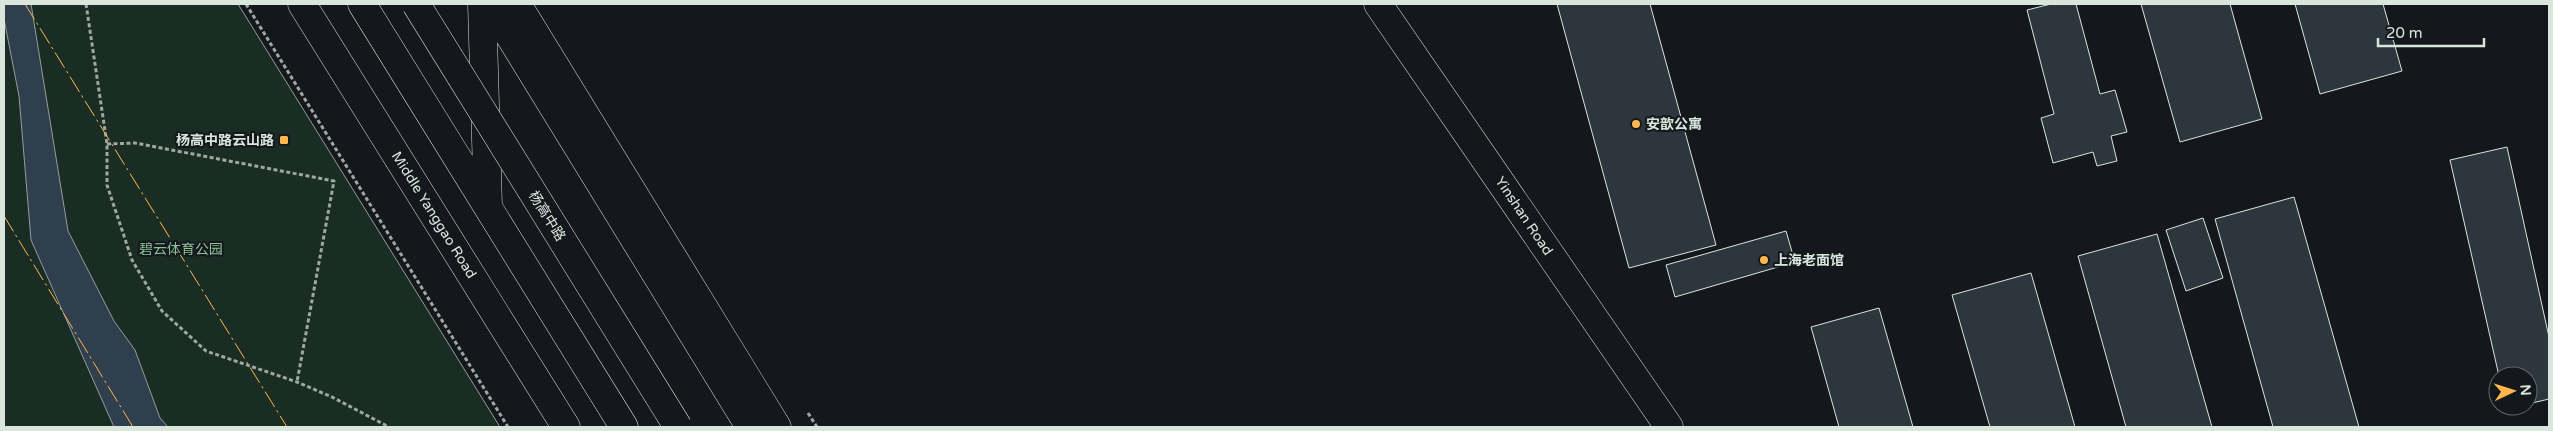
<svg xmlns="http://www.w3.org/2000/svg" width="2553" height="431" font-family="'Varela Round','Noto Sans SC',sans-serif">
<rect width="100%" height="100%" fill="#14181c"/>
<path fill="#1a2d24" stroke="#939e99" d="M4,4H238L500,427H4Z"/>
<path fill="#2f3f4d" stroke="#939e99" d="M4,4H31L68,231L114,321L135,350L160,418L168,427H114L31,240L19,96L4,19Z"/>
<path fill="#2c363c" stroke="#d8e6dc" d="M1557,4H1650L1716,245L1629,268Z
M2051,4H2076L2100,94L2115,90L2127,132L2111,136L2117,161L2097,166L2093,152L2053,163L2041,118L2054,114L2027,10Z
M2141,4H2230L2262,119L2180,142Z
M2295,4H2383L2402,71L2320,94Z
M2507,147L2549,337V399L2528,404V376H2499L2450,160Z
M2294,197L2359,427H2273L2215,219Z
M2203,218L2223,278L2186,291L2166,230Z
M1786,231L1795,262L1675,297L1666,265Z
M2157,234L2212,427H2126L2078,256Z
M2031,273L2075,427H1990L1952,295Z
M1879,308L1913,427H1839L1811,327Z"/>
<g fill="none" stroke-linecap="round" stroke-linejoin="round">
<defs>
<path id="secondary" d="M1378,4L1669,427"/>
<path id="primary" d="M302,4L566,427
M362,4L624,427
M482,4L488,206
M517,4L777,427"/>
<path id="highway" d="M490,4L750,427"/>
</defs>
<use href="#secondary" stroke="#d8e6dc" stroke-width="29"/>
<use href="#primary" stroke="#d8e6dc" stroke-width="29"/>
<use href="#highway" stroke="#d8e6dc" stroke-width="29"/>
<path stroke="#9da8a2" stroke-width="3" stroke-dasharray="4 2.5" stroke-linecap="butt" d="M86,4L107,144V185L132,260L162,311L206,351L297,382L332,397L389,427
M246,4L508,427
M107,144L135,143L334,181L297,382
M808,413L817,427"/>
<use href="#secondary" stroke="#14181c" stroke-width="28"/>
<use href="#primary" stroke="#14181c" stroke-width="28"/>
<use href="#highway" stroke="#14181c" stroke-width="28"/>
<defs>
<path id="highway-bridge" d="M416,4L678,427"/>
</defs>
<use href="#highway-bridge" stroke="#d8e6dc" stroke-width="29" stroke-linecap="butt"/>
<use href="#highway-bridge" stroke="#14181c" stroke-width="28"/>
<path stroke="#ffb74d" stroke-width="1" stroke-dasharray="18 4 2.5 4" stroke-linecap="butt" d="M25,4L287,427
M4,216L133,427"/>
</g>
<g fill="#ffb74d" stroke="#14181c" stroke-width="2">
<circle cx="1636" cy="124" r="5"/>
<rect x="279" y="135" width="10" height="10" rx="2.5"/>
<circle cx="1764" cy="260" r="5"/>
</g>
<g text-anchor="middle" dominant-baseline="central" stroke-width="4" stroke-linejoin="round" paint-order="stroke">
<g font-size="14" font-weight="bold" fill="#d8e6dc" stroke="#14181c" text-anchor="start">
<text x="1646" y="124">安歆公寓</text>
<text x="274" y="140" text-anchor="end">杨高中路云山路</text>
<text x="1774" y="260">上海老面馆</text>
</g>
<g font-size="14" fill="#d8e6dc" stroke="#14181c">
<text transform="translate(434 215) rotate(58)">Middle Yanggao Road</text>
<text transform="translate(547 216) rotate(58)">杨高中路</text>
<text transform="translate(1524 216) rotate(56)">Yinshan Road</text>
</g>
<g font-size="14" fill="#8ac095" stroke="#14181c">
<text x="181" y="249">碧云体育公园</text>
</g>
</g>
<rect width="2553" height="431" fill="none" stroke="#d8e6dc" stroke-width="10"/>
<g transform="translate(2513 391) rotate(86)"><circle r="24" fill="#14181c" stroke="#626a69"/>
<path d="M0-4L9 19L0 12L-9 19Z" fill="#ffb74d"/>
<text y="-8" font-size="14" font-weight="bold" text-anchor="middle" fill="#d8e6dc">N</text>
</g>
<path d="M2378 38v8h106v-8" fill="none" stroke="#d8e6dc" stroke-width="2.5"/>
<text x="2386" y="38" font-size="15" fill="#d8e6dc" stroke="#14181c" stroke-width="4" paint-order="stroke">20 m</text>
</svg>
